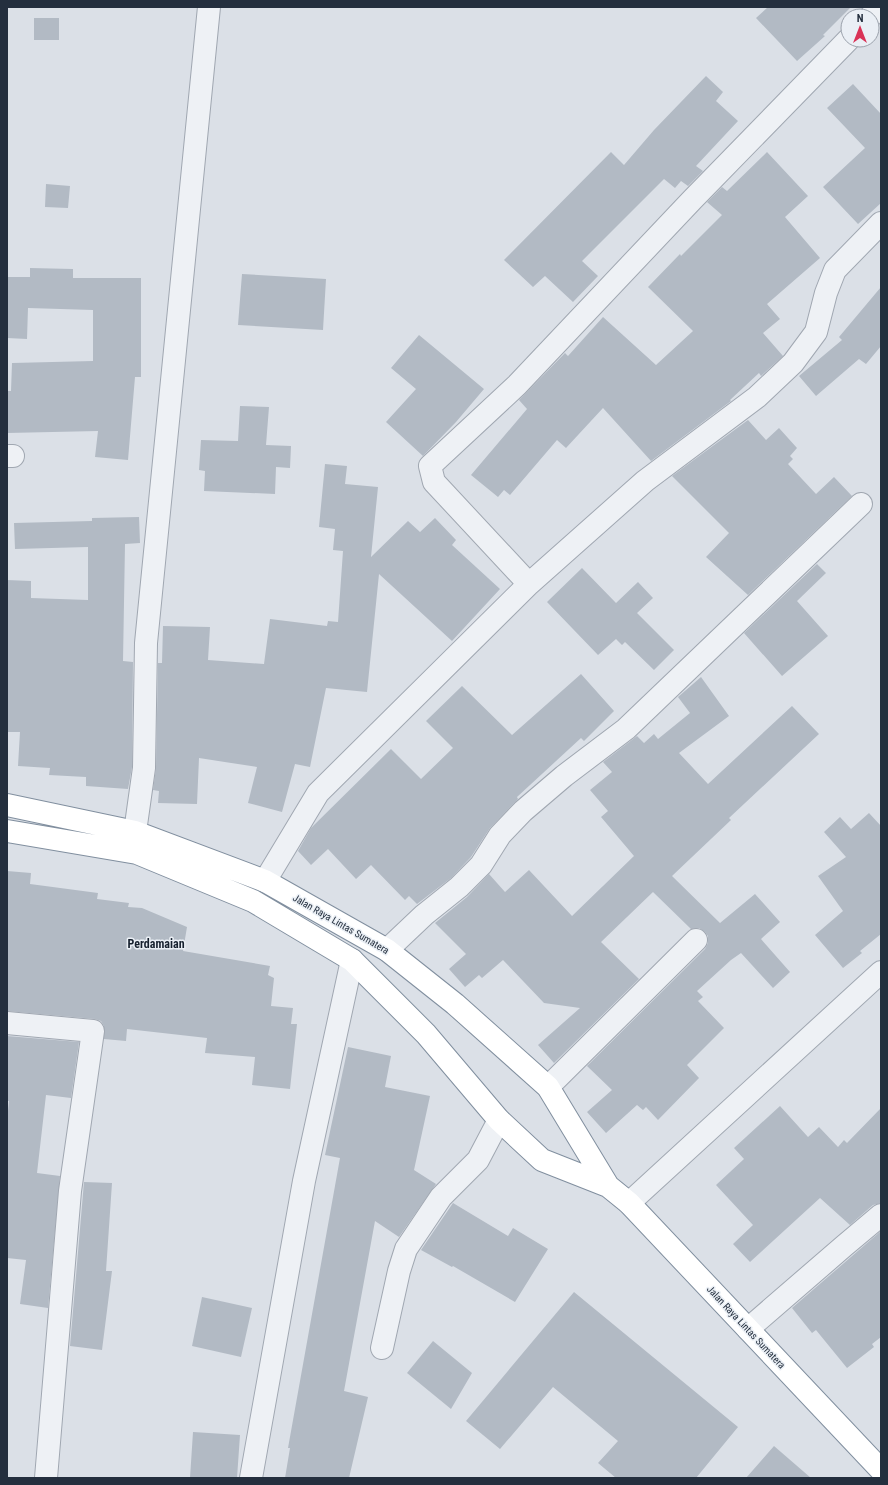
<svg xmlns="http://www.w3.org/2000/svg" width="888" height="1485" font-family="'Roboto Condensed',sans-serif">
<rect width="100%" height="100%" fill="#dbe0e7"/>
<path fill="#b2bac4" d="M768,7H851L823,35L825,36L797,61L756,18Z
M34,18H59V40H34Z
M706,76L723,92L716,101L738,121L696,166L703,171L688,186L681,181L675,188L664,179L582,261L598,276L573,302L545,276L533,287L504,260L611,152L624,165L654,130Z
M853,84L881,114V203L858,224L823,187L865,148L827,108Z
M767,152L808,196L785,217L820,258L767,304L780,319L763,333L783,356L761,376L759,373L730,400L731,401L651,461L603,408L566,448L557,440L510,495L504,490L498,497L471,475L527,409L519,400L565,353L568,356L603,317L656,365L693,331L648,287L680,254L681,256L722,215L707,202L722,187L727,191Z
M46,184L70,186L68,208L45,207Z
M30,268L73,269V278H141V377H135L128,460L95,457L98,431L7,433V391H11L12,363L93,361V310L28,308L27,339L7,338V277H30Z
M242,274L326,279L323,330L238,325Z
M881,287V346L866,364L859,359L816,396L799,376L842,340L839,337Z
M419,335L484,389L456,422L423,456L386,422L416,389L391,368Z
M240,406L269,407L266,445L291,446L290,468L276,467L275,494L204,491L205,471L199,470L201,440L238,441Z
M748,420L766,440L779,428L797,448L790,456L793,459L788,464L816,494L834,477L852,496L748,595L706,557L729,533L672,476Z
M325,464L347,466L345,484L378,487L371,557L408,521L420,532L435,518L456,540L452,545L500,589L452,641L379,574L367,692L326,688L310,767L295,764L282,812L248,803L257,767L199,758L197,804L158,803L159,791L153,790L156,768L158,663H162L163,626L210,627L208,660L264,664L270,619L327,626L328,621L338,622L343,551L333,550L335,529L319,527Z
M139,517L140,543L125,544L123,661L133,662L132,767L128,789L86,786V777L49,775L50,768L18,766L20,732H7V580L31,581V598L88,600V547L15,549L14,523L92,521V518Z
M817,564L826,573L797,601L828,636L782,676L744,633Z
M582,568L616,603L638,582L653,598L637,613L674,650L654,670L625,642L622,645L616,639L598,655L547,602Z
M581,674L614,711L584,741L581,738L517,797L518,799L490,828L471,857L451,878L417,904L409,896L405,900L371,865L356,879L328,849L311,865L298,851L311,828L391,749L421,779L453,748L426,721L462,686L512,735Z
M701,677L729,716L679,753L708,784L792,706L819,734L729,818L731,820L672,876L720,923L755,894L780,922L761,939L790,972L773,988L741,953L731,960L697,991L703,997L698,1001L724,1028L687,1065L699,1078L658,1120L646,1107L643,1110L637,1105L606,1133L587,1112L612,1090L587,1066L705,949L708,943V936L705,932L699,928L691,929L653,892L601,942L639,979L554,1063L538,1045L580,1008L544,1003L503,960L482,978L479,975L465,987L449,969L466,954L435,923L467,897L489,874L505,892L529,870L572,916L634,856L601,817L608,811L590,790L612,772L603,762L637,736L644,743L654,734L658,739L690,713L678,697Z
M869,813L881,826V934L860,951L862,953L843,968L815,935L843,911L818,876L846,857L824,832L840,817L851,829Z
M7,871L31,873L30,884L98,893L97,899L129,903L128,907L142,908L187,927L183,951L270,966L268,975L274,978L271,1006L293,1008L291,1024H297L290,1089L252,1085L255,1057L205,1053L207,1038L127,1029L126,1041L104,1039V1026L101,1021L95,1019L7,1011Z
M7,1036L79,1042L71,1098L46,1095L37,1173L60,1176L48,1308L20,1304L26,1260L7,1258V1121L9,1101H7Z
M348,1047L391,1056L385,1087L430,1096L414,1170L436,1184L399,1237L375,1221L344,1391L368,1397L349,1478H285L290,1448H288L340,1158L325,1155Z
M780,1106L808,1137L819,1127L838,1147L844,1140L847,1143L881,1108V1203L873,1205L850,1225L820,1198L750,1262L733,1244L753,1225L716,1185L744,1159L734,1148Z
M84,1182L112,1183L106,1271H112L102,1350L70,1346Z
M453,1203L508,1236L513,1228L548,1249L515,1302L453,1266L452,1267L421,1250Z
M881,1231V1337L872,1344L874,1347L847,1368L816,1330L812,1333L792,1308Z
M574,1292L738,1427L696,1478H616L598,1463L618,1441L553,1387L500,1449L466,1421Z
M202,1297L252,1308L241,1357L192,1346Z
M433,1341L472,1373L451,1409L407,1373Z
M193,1432L240,1435L237,1478H190Z
M774,1446L811,1478H746Z"/>
<g fill="none" stroke-linecap="round" stroke-linejoin="round">
<defs>
<path id="minor" d="M871,16L880,7
M7,456H13
M529,584L645,481L757,397L793,363L816,332L826,293L835,270L881,223
M135,832L144,768L146,643L209,7
M265,881L318,793L529,584L434,482L430,466L517,385L692,200L848,40
M387,950L424,915L459,887L481,865L500,835L523,811L564,776L626,729L861,504
M7,1023L93,1031L70,1191L46,1478
M548,1087L696,940
M629,1203L881,972
M748,1329L844,1246L881,1215
M382,1348L399,1271L406,1249L441,1197L478,1160L499,1120
M251,1478L304,1181L352,960"/>
<path id="highway" d="M7,805L135,832L265,881L387,950L455,1004L548,1087L608,1186
M7,831L137,853L253,901L352,960L426,1034L499,1120L542,1160L608,1186L629,1203L881,1470"/>
</defs>
<use href="#minor" stroke="#a0a7b1" stroke-width="24"/>
<use href="#highway" stroke="#818f9f" stroke-width="24"/>
<use href="#minor" stroke="#eef1f5" stroke-width="22"/>
<use href="#highway" stroke="#fff" stroke-width="22"/>
</g>
<g text-anchor="middle" dominant-baseline="central" stroke-width="3" stroke-linejoin="round" paint-order="stroke">
<g font-size="10" fill="#242f3e" stroke="#eaeff5">
<text transform="translate(341 924) rotate(30)">Jalan Raya Lintas Sumatera</text>
<text transform="translate(746 1327) rotate(47)">Jalan Raya Lintas Sumatera</text>
</g>
<g font-size="12" font-weight="bold" fill="#16202e" stroke="#eaeff5">
<text x="156" y="944">Perdamaian</text>
</g>
</g>
<rect width="888" height="1485" fill="none" stroke="#242f3e" stroke-width="16"/>
<g transform="translate(860 28)"><circle r="19" fill="#eaeff5" stroke="#9ba2ac"/>
<path d="M0-3L7 15L0 10L-7 15Z" fill="#d93256"/>
<text y="-6" font-size="11" font-weight="bold" text-anchor="middle" fill="#242f3e">N</text>
</g>
</svg>
